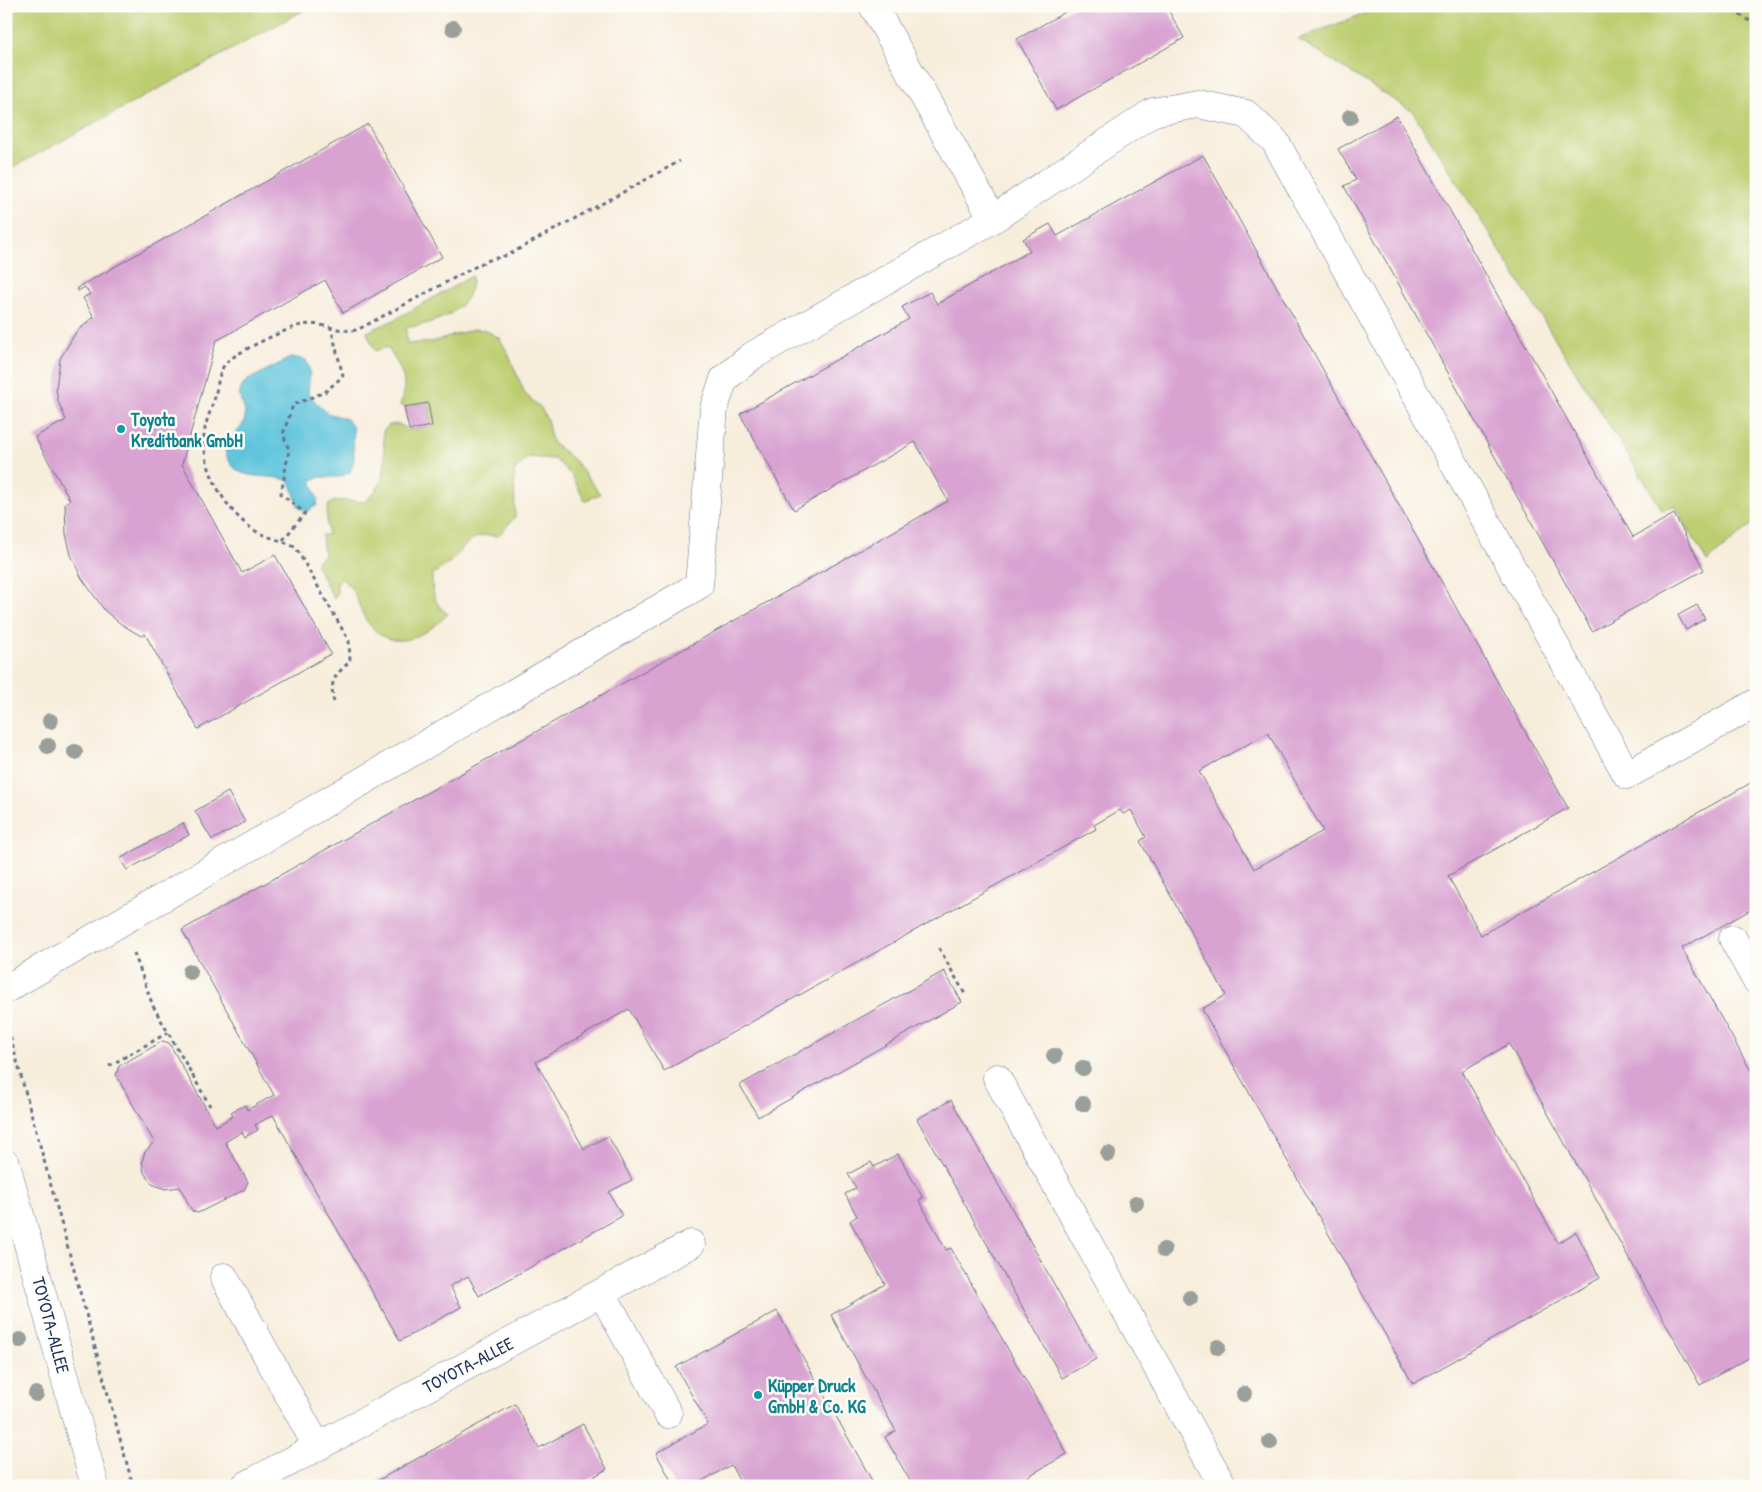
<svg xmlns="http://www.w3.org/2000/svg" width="1762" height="1492" font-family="'Patrick Hand',sans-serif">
<rect width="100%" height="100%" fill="#fdfcf7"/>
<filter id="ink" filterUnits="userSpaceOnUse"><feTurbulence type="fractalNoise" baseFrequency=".02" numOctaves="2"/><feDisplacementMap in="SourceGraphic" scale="10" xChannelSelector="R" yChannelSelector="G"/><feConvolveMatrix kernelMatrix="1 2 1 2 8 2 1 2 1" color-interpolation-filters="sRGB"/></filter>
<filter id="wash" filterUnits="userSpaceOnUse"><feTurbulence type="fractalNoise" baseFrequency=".0096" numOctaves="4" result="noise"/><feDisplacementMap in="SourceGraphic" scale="20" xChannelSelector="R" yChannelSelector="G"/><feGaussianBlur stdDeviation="1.12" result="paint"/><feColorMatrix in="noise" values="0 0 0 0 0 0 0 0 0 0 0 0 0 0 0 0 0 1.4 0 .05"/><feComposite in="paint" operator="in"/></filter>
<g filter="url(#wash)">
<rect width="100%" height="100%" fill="#f7eddb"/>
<path fill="#bdce71" stroke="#6c7e68" d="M6,6H312L6,171Z
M1384,6H1756V521L1707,562L1675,505L1663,511L1413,112L1298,39Z
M472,276C473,312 435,323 406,328L407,344L432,342L474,329L485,330L499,338L507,351L525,394L541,408L547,420L552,442L575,461L600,494L585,501L572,476L555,459L528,457L514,472L515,517L498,536C468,532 467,546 449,563C444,567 438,571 432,574C432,592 433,603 448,614C424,637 391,656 367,621C356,606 360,593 342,579L337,582V594L334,599L315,563L324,555L322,535H328C325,497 326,499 364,502C391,481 384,461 383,431L389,425L399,424L409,430L432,426L428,403L404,407L400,405C410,381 400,366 387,347L375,351L367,332L394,320Z"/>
<path fill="#5fc4dc" stroke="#3d7a9d" d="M292,357L306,360L310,371L308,394L327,413L347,419L353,428L354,460L350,472L340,477H320L312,480C312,489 319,496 317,505L308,511L299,508L291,484L287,480C262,472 234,485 225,450C229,435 245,429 245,417C246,402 232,398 246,381Z"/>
<g id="blocks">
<path fill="#d8a2d1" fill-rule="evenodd" d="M1076,6H1166L1184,38L1056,110L1017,39Z
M1397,116L1633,537L1674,514L1704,570L1592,631L1344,186L1356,180L1338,149Z
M368,124L442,257L343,313L325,280L216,341L182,464L242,573L275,555L331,654L198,729L145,634L141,636L121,624L105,611L81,577L71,555L66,534L65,503L70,500L35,437L66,420L58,401L56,388L60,359L76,332L94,317L83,298L90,294L85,287L78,291L77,288Z
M1203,155L1568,808L1448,876L1481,935L1756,780V907L1682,948L1756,1080V1354L1700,1385L1509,1044L1462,1071L1558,1243L1576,1232L1600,1278L1413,1384L1202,1009L1226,995L1140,841L1146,837L1131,810L1123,814L1120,810L1094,825L1096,829L664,1071L629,1009L536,1062L584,1149L608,1136L632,1180L609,1192L622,1216L479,1296L468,1276L450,1286L461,1307L400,1341L273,1115L255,1125L258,1130L245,1137L242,1132L225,1142L248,1182L244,1190L198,1213L192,1211L180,1187L165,1189L152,1184L144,1173L142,1161L145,1152L154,1142L116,1075L119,1066L163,1041L169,1043L216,1126L233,1116L231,1112L245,1105L247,1110L274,1095L182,930L948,501L915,442L794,510L740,414L909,319L902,307L930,292L937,304L1030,251L1023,239L1050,224L1057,236ZM1268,733L1323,831L1254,869L1199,771Z
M428,403L432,426L409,430L404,407Z
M1697,605L1705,619L1686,630L1678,615Z
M228,792L245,822L212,840L195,811Z
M183,823L189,835L127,870L120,859Z
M944,971L962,1002L758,1117L740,1085Z
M951,1100L1096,1359L1062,1378L917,1119Z
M898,1154L923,1198L919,1200L946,1250L951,1248L1067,1454L1011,1486H913L885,1437L896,1431L831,1315L885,1284L850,1221L857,1216L845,1194L856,1188L848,1174L871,1162L874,1167Z
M777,1311L875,1486H742L731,1465L693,1486H674L656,1453L708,1424L676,1367Z
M515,1404L539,1448L583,1424L607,1469L578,1486H368Z"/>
</g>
</g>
<g filter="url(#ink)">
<use href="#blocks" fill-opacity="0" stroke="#68728a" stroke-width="1"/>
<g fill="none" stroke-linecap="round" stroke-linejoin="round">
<defs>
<path id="minor" d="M873,6L993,219
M1733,939L1756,980
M6,989L699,585L714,408L724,379L752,356L993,219L1153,112L1198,104L1246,114L1275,141L1627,775L1756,703
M997,1078L1223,1486
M6,1164L95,1486
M224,1277L317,1446
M602,1293L668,1414
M245,1486L691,1244"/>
</defs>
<use href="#minor" stroke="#68728a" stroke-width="29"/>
<path stroke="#68728a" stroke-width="3" stroke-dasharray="4 4" stroke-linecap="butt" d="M1726,6L1756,25
M283,540L305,513L281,494L289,450L283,434L293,405L325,392L343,376L331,328
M334,702C329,680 335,676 350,661L349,641L296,548C282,539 264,538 251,528C225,509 205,473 204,441C203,427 211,410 215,397C217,388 219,372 225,364C232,354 289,327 302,325C322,321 338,333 357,330L486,261L508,255L680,161
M939,948L966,996
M134,953L153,1006L210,1106
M6,1021L133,1486
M109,1066L169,1032"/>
<use href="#minor" stroke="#fff" stroke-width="28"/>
</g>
<g fill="#999f9a">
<circle cx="453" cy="28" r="8"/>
<circle cx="1350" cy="117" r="8"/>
<circle cx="50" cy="721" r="8"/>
<circle cx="48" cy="746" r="8"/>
<circle cx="75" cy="752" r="8"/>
<circle cx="190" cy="972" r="8"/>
<circle cx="1054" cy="1056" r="8"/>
<circle cx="1083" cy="1068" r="8"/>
<circle cx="1083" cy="1104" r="8"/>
<circle cx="1108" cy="1154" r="8"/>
<circle cx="1136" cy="1203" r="8"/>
<circle cx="1164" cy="1250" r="8"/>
<circle cx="1190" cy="1298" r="8"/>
<circle cx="20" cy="1340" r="8"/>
<circle cx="1218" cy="1347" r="8"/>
<circle cx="36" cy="1394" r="8"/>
<circle cx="1244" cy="1394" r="8"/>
<circle cx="1270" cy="1442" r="8"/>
</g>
</g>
<g fill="#0f9aa8" stroke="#fdfcf7" stroke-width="2">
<circle cx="121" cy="429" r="5"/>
<circle cx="758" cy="1395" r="5"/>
</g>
<g text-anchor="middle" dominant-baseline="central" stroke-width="5" stroke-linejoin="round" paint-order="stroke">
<g font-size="18" font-weight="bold" fill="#0d838f" stroke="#fdfcf7" text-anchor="start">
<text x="131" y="419">Toyota<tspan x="131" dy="21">Kreditbank GmbH</tspan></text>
<text x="768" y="1385">Küpper Druck<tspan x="768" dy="21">GmbH &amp; Co. KG</tspan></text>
</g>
<g font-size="18" fill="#1b2f5e" stroke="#fdfcf7">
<text transform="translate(51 1325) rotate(75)">TOYOTA-ALLEE</text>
<text transform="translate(468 1365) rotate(-28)">TOYOTA-ALLEE</text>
</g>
</g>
<rect width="1762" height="1492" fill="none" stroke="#fdfcf7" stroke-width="25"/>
</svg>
